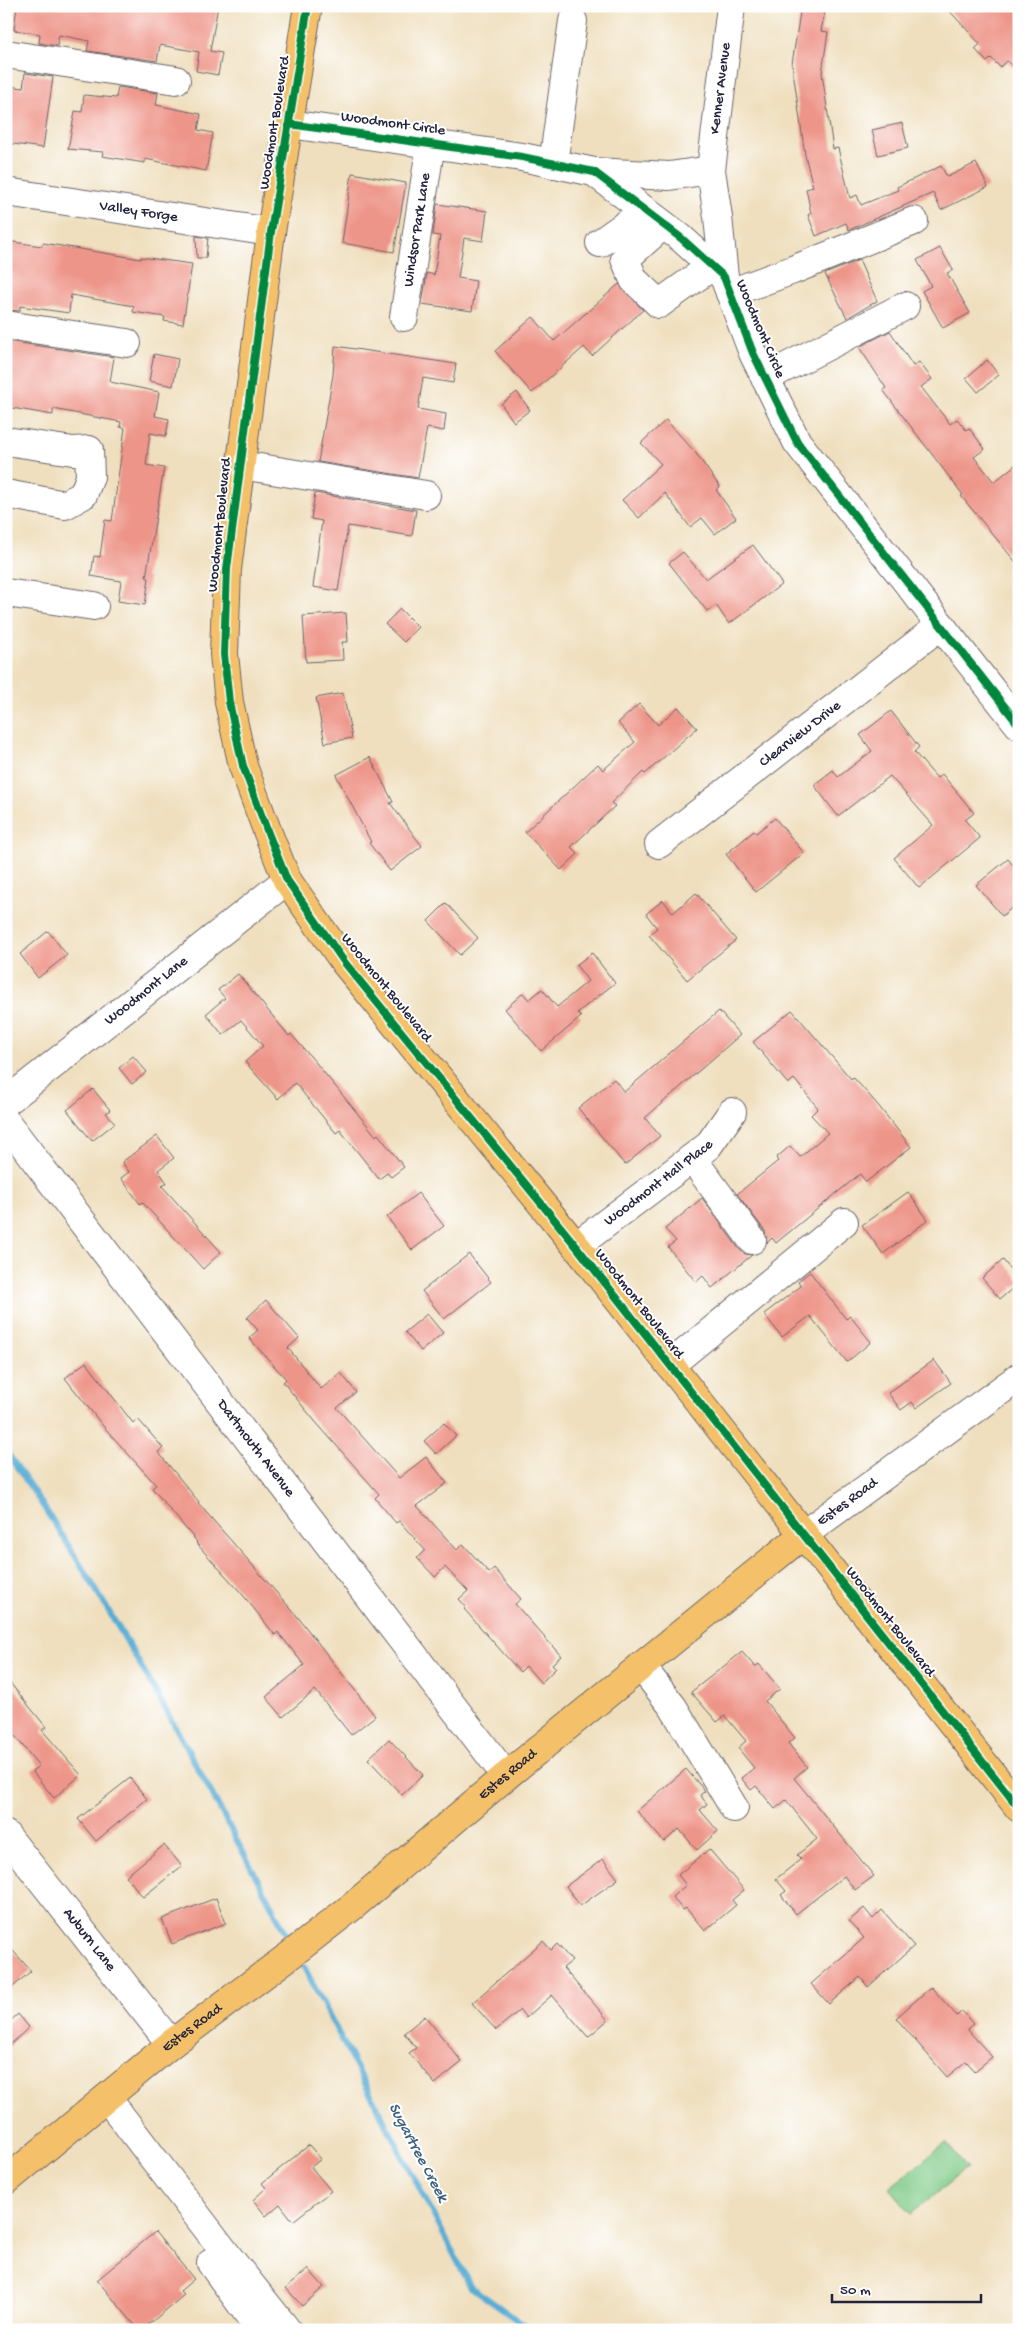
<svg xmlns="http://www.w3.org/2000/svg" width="1025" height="2336" font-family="'Gochi Hand',sans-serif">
<rect width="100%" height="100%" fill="#fff"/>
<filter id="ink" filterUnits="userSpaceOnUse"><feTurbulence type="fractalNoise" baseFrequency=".02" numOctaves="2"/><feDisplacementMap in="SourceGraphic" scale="10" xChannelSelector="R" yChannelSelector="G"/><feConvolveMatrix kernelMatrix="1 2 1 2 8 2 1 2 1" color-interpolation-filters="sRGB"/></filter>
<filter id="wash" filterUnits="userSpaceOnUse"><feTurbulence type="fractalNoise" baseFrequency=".0096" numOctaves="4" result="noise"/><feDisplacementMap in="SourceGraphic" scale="20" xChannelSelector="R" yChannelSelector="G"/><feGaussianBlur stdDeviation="1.12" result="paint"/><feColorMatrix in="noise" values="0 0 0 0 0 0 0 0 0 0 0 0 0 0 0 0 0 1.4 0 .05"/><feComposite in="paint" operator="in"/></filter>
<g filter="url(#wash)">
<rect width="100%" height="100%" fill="#efdfbe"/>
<path fill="#81cb89" stroke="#527662" d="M946,2143L967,2168L911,2214L889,2188Z"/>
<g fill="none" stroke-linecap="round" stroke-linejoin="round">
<path stroke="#59add5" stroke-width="6" d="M6,1451C113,1605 200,1770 287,1935
M304,1967L471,2287L531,2330"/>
</g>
<g id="blocks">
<path fill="#ee9589" d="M17,6H218L210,51L222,53L218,75L196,71L199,52L160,45L157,61L87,51L89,41L59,35L57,46L39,43L40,34L14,30Z
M801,6H826L821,31L828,32L822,73L833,149L838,148L850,198L857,195L861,205L898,190L897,187L941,166L947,177L976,163L988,187L941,210L933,193L849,230L846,223L816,236L808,215L811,213L806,189L813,187L805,155L792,64Z
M945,6H1019V73L1007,61L1000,67L991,58L987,62L975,49L980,44Z
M25,73L53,77L43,148L6,143L8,86L23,88Z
M118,87L158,93L156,105L201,114L198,130L213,133L206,171L145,159V163L102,156L103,152L68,149L75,111L82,112L84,95L116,98Z
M902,123L908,148L878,155L872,130Z
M352,173L406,183L394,252L342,243Z
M437,204L487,211L483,241L464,238L458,278L476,281L472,311L422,304L427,273L434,275L440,236L433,235Z
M196,236L208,238L206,258H197Z
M6,241L42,246L43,243L141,259V257L192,264L183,324L164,321L165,317L133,312L134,306L71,295L69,313L20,306V311L6,310Z
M940,248L953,270L947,273L970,313L943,328L922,291L931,286L917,260Z
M859,260L877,301L847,318L825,274Z
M619,284L643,310L592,356L584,347L532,393L495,351L533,317L554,341Z
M890,331L913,366L919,362L932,379L921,387L950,424L957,419L966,430L969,428L985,449L974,457L994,482L1019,462V566L961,496L963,495L883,390L886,388L859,347Z
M6,341L114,357L110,382L159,392L155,416L169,419L166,436L150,433L146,465L164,468L146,577L149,578L145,605L118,601L121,581L91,576L94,556L100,557L105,520L112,521L125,428L120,427L121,422L53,409V415L6,407Z
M335,346L456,364L453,383L423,378L418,409L446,414L444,431L427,428L418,478L318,462L333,375Z
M154,354L178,359L173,386L149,381Z
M987,360L999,375L978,392L966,378Z
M517,392L530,410L514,422L501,404Z
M666,420L695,452L720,487L716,490L736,518L715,534L702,518L690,527L665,493L639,518L622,500L661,464L641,443Z
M315,493L416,510L412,536L348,526L338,591L313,587L322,521L311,519Z
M753,545L782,584L729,624L716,605L707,611L669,563L683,552L706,579Z
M400,609L418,627L404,642L385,624Z
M346,613L348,642H342L343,660L306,662L303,616Z
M343,693L352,738L325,743L316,698Z
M639,704L658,725L678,707L697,728L645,774L643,772L611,803L615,806L571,847L578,854L561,870L525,832L598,764L603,770L635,742L618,723Z
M891,711L919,747L914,752L937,778L942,774L974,813L965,820L980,838L919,888L894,858L933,825L890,776L838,816L814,785L833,770L838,777L872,751L860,735Z
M370,757L393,802L390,803L422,846L390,871L369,843L371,842L336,775Z
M775,818L804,853L756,892L726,854L754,831L756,833Z
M1008,859L1019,872V902L1002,916L976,885Z
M696,893L736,940L687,980L649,935L657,928L646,914L663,900L673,913Z
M446,903L478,938L460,955L428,921Z
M48,931L67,955L38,978L20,954Z
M592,953L615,983L577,1013L581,1017L541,1051L505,1009L523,993L529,1000L542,989L557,1007L588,981L576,965Z
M238,974L289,1036L291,1034L317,1064L376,1136L378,1134L404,1167L391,1177L387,1173L379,1179L340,1130L336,1133L295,1083L278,1099L245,1062L263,1046L241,1020L223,1035L206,1014L225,998L218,990Z
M792,1010L851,1079L853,1077L877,1104L911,1147L866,1182L860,1174L776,1243L772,1238L767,1243L765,1231L737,1194L778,1161L776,1158L790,1146L800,1157L828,1133L811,1115L818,1108L794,1079L788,1084L753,1042Z
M719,1011L740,1035L645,1118L660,1136L625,1165L578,1108L614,1079L624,1092Z
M133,1056L147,1072L132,1084L119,1068Z
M93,1089L110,1110L106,1113L115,1123L92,1141L67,1110Z
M157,1136L174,1158L158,1170L167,1183L162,1186L221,1252L203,1269L142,1202L140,1204L121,1178L129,1172L122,1162Z
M908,1192L928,1220L883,1254L862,1225Z
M418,1193L444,1226L412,1250L387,1217Z
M702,1198L739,1249L745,1254L752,1255L712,1288L703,1276L696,1282L668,1247L676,1241L665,1229Z
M469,1254L491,1282L444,1319L422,1291Z
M1003,1260L1019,1280V1283L1000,1299L982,1278Z
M810,1272L846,1319L850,1316L871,1342L847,1362L810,1316L782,1337L764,1314L801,1286L798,1281Z
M266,1300L299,1338L288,1348L321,1389L341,1373L356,1392L337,1408L399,1478L426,1457L447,1483L417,1506L457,1550L463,1544L489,1573L494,1568L521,1599L515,1604L561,1656L552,1664L556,1668L541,1683L526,1666L520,1672L464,1609L466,1607L459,1599L468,1591L445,1567L435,1577L417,1558L425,1550L399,1521L396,1523L375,1498L379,1494L314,1420L283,1382L286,1379L249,1338L258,1330L247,1318Z
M427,1314L443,1333L421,1351L405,1332Z
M934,1360L951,1383L916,1408L912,1402L901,1410L888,1393Z
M86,1362L133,1423L138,1419L163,1448L158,1452L199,1502L198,1503L297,1616L375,1716L351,1735L315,1690L283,1717L266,1697L304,1665L278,1632L275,1635L243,1595L196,1543L197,1542L152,1488L156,1485L103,1426L65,1378Z
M444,1423L456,1436L436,1454L424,1441Z
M742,1652L755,1667L759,1664L780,1689L765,1701L795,1738L788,1743L807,1767L794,1778L874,1876L855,1890L844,1876L796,1914L781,1895L786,1891L776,1879L801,1859L797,1855L817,1839L786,1800L775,1809L756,1786L751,1790L741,1778L754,1768L738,1748L746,1741L725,1716L717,1722L691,1692Z
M6,1678L46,1727L42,1730L81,1775L54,1798L32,1771L39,1766L6,1725Z
M389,1739L423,1775L402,1795L368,1759Z
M686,1769L705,1791L700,1795L707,1804L700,1810L718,1831L697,1850L679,1829L664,1842L637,1811Z
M130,1778L147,1799L96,1841L78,1819Z
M164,1845L182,1866L143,1897L126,1876Z
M709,1849L744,1890L732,1900L736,1905L705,1931L686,1908L683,1910L672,1897L686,1885L678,1875Z
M603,1859L618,1879L580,1906L566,1886Z
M216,1898L226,1923L172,1944L162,1919Z
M864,1908L873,1919L882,1910L914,1946L868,1987L860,1977L829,2004L811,1984L864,1938L849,1921Z
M543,1941L551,1950L557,1944L572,1961L563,1968L608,2020L588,2037L552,1995L526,2018L520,2010L496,2030L472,2003Z
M6,1943L31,1971L6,1993Z
M931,1987L957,2016L962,2011L973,2024L967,2029L992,2057L975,2071L966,2061L947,2077L896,2018Z
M18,2014L29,2027L6,2049V2025Z
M425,2016L462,2062L435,2084L409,2053L416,2048L404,2033Z
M309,2145L321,2159L311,2167L331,2191L293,2221L280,2204L266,2216L253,2200L266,2188L262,2183Z
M155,2232L194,2279L180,2291L184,2295L142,2330H139L97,2280Z
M308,2269L324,2287L302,2306L286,2288Z"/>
</g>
</g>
<g filter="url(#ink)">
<use href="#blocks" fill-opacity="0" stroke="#6a6469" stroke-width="1"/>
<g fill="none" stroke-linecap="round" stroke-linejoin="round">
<defs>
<g id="minor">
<path d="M6,54L176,80"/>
<path d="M289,124L522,157L594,172L681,238L724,277L753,353L797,442L1019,725"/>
<path d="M553,164L573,21"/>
<path d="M594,172L669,176L711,170"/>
<path id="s1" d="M6,192L271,232"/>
<path d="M663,225L625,259L634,280L659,304L712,266"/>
<path d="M600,243L645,211"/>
<path id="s2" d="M724,277L718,217L711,170L731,6"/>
<path d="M730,293L793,270L914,221"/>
<path id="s3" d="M404,317L431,143"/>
<path d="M6,325L127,343"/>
<path d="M765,378L905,306"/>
<path d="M6,441L73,451L89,450L90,477L83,495L65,505L6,494"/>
<path d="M241,465L426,495"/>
<path d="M6,593L94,606"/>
<path id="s4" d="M659,844L941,625"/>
<path id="s5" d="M6,1102L287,880"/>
<path id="s6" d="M6,1122L506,1776"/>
<path d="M692,1158L752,1240"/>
<path id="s7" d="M576,1246L708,1146L732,1112"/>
<path d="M670,1365L844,1222"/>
<path id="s8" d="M804,1534L1019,1377"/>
<path d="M641,1666L673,1707L734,1808"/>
<path id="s9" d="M6,1835L171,2044"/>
<path d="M107,2098L231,2260L287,2330"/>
<path d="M211,2263L260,2330"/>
</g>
<g id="major">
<path d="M308,6L271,232L227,569L224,654L229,702L243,766L268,833L287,880L345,963L576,1246L1019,1808"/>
<path id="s10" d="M6,2181L171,2044L289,1956L353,1906L506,1776L804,1534"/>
</g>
</defs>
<use href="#minor" stroke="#6a6469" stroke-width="30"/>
<use href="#major" stroke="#6a6469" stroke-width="30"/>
<use href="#minor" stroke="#fff" stroke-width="28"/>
<use href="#major" stroke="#f4c16a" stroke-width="28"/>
<defs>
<path id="cycleway" d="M308,6L271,232L227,569L224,654L229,702L243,766L268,833L287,880L345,963L576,1246L1019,1808
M289,124L522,157L594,172L681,238L724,277L753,353L797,442L1019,725"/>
</defs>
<use href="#cycleway" stroke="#fff" stroke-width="11"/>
<use href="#cycleway" stroke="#00873e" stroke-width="8"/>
</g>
</g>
<g text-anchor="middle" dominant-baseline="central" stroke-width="4" stroke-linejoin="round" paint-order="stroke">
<g font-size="15" fill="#22223b" stroke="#fff">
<text stroke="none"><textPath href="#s2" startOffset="190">Kenner Avenue</textPath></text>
<text transform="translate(275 123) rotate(-81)">Woodmont Boulevard</text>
<text transform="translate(393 124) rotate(8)">Woodmont Circle</text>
<text stroke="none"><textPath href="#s1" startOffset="134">Valley Forge</textPath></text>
<text stroke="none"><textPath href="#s3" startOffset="88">Windsor Park Lane</textPath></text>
<text transform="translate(760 329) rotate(67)">Woodmont Circle</text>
<text transform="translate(220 525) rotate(-84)">Woodmont Boulevard</text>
<text stroke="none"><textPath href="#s4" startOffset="179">Clearview Drive</textPath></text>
<text transform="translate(386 988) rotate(51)">Woodmont Boulevard</text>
<text stroke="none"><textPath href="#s5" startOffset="179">Woodmont Lane</textPath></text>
<text stroke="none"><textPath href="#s7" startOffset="104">Woodmont Hall Place</textPath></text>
<text transform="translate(639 1304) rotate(52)">Woodmont Boulevard</text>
<text stroke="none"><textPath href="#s6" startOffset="411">Dartmouth Avenue</textPath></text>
<text stroke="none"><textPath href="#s8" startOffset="54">Estes Road</textPath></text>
<text transform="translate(890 1622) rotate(52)">Woodmont Boulevard</text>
<text stroke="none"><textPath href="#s10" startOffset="646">Estes Road</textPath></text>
<text stroke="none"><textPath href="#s9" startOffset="134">Auburn Lane</textPath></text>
<text stroke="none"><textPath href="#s10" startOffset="241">Estes Road</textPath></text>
</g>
<g font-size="16" font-style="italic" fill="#3b6180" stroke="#fff">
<text transform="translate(417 2153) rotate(62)">Sugartree Creek</text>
</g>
</g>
<rect width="1025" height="2336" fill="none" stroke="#fff" stroke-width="25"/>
<path d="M832 2294v8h149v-8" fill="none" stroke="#22223b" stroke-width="2.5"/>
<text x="840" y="2294" font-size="15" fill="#22223b" stroke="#ffffff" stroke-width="4" paint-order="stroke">50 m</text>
</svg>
